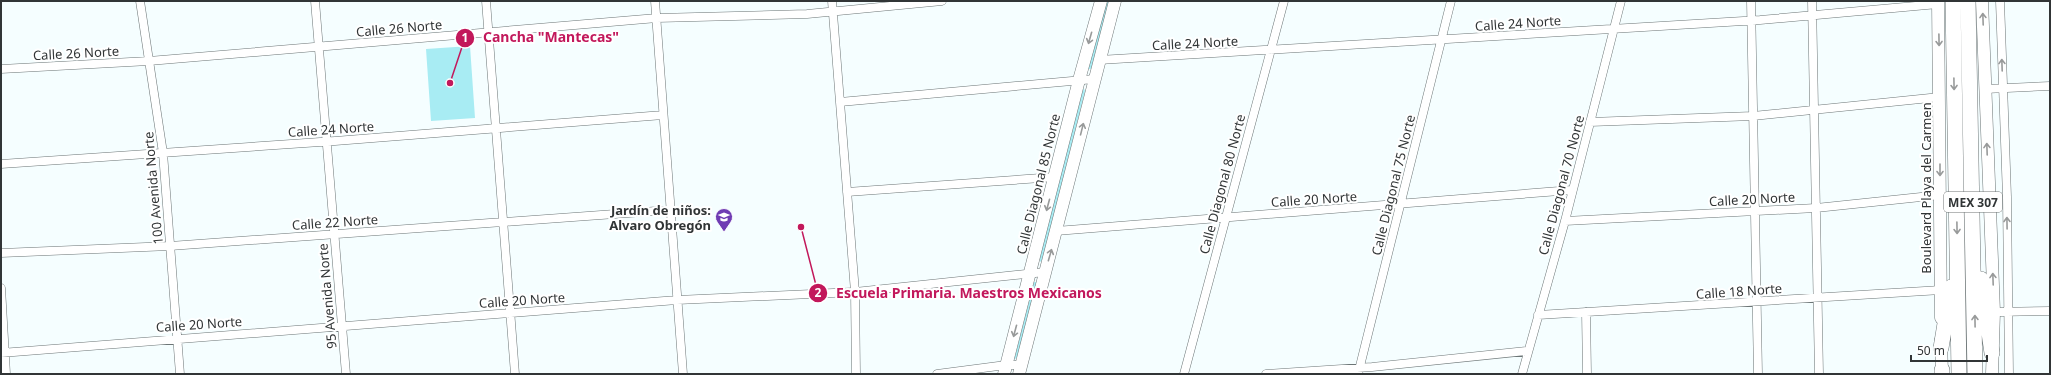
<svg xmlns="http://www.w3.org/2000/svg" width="2051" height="375" font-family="'Noto Sans',sans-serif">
<rect width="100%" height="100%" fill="#f5feff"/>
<path fill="#a8ecf3" d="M1106,1H1109L1092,69H1088Z
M470,46L475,118L431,121L426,49Z
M1084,89L1085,91L1043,259L1040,262V256L1082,90Z
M1034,282H1037L1018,356L1014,360Z"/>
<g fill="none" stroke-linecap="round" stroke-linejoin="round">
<defs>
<path id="street" d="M140,1L163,153L180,374
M315,1L346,374
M486,1L515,374
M655,1L683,374
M832,1L855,292L856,374
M1751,1L1758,374
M1812,1L1819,374
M2000,1L2007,197L2009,374
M1099,60L1760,20L1938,4
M1,69L149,61L657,18L807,14L942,1
M1985,89L2050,86
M840,102L1094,79
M1590,122L1753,116L1940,97
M1,164L335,141L663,115
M847,192L1055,177
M1565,221L1816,208L1940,195
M1056,231L1572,190
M1,253L170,246L670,210
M1,288L6,374
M1586,312L1587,374
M1994,312L2050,311
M1538,315L1941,290
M1,353L677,300L855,292L1045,272
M937,374L1006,365H1021
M1184,374L1284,1
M1266,374L1372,367L1527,351
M1358,374L1451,1
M1522,374L1565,221L1621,1"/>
<path id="secondary" d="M1938,1L1941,318
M1982,1L1994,312L1992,374
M1941,340L1942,374
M1004,374L1079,80L1101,1
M1019,374L1115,1"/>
<path id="highway" d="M1953,1L1959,374
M1968,1L1975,374
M1981,279L1992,353
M1941,348L1951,287
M1942,370V374"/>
</defs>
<use href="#street" stroke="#6c7576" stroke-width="9"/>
<use href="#secondary" stroke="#6c7576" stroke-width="13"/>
<use href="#highway" stroke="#6c7576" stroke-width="16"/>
<use href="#street" stroke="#fff" stroke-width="8"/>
<use href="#secondary" stroke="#fff" stroke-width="12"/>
<use href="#highway" stroke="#fff" stroke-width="15"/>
</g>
<defs><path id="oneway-shaft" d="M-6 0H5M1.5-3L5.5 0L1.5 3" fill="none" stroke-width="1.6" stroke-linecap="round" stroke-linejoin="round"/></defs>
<g stroke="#989a9a">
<use href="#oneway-shaft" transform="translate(1983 19) rotate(-92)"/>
<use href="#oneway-shaft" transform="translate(1090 38) rotate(106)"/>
<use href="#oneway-shaft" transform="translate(1939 40) rotate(89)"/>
<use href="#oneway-shaft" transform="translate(2002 65) rotate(-92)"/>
<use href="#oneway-shaft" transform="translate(1954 84) rotate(89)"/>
<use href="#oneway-shaft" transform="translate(1082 129) rotate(-76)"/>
<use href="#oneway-shaft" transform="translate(1987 149) rotate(-92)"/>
<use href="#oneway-shaft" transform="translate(1940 170) rotate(90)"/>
<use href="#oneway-shaft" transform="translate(1048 205) rotate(105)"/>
<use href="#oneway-shaft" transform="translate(2007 223) rotate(-91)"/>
<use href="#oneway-shaft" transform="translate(1957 228) rotate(89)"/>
<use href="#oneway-shaft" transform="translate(1050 255) rotate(-74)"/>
<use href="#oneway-shaft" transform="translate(1993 279) rotate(-92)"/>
<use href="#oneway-shaft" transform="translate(1975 321) rotate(-91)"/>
<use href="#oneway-shaft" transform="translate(1015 331) rotate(105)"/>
</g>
<defs>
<symbol id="school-pin" viewBox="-11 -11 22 30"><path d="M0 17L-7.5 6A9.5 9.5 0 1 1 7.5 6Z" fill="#6f3cb3" stroke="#fff"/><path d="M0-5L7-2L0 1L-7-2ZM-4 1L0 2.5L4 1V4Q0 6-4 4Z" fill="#fff"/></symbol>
</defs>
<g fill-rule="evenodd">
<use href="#school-pin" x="714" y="207" width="20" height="27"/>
</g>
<g text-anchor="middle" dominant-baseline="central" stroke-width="4" stroke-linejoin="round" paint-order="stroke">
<rect fill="#fff" stroke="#6f7272" stroke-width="1" x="1944" y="192" width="58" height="20" rx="3"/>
<g font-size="12" font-weight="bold" fill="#313536">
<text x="1973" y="202">MEX 307</text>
</g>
<g font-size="13" fill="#313536" stroke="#fff">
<text transform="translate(1518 23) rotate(-4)">Calle 24 Norte</text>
<text transform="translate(399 28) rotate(-5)">Calle 26 Norte</text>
<text transform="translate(1195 43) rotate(-3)">Calle 24 Norte</text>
<text transform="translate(76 53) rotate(-3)">Calle 26 Norte</text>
<text transform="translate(331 129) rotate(-4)">Calle 24 Norte</text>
<text transform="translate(1038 184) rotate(-76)">Calle Diagonal 85 Norte</text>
<text transform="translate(1222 184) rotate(-75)">Calle Diagonal 80 Norte</text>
<text transform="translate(1393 185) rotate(-76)">Calle Diagonal 75 Norte</text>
<text transform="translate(1561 185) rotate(-75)">Calle Diagonal 70 Norte</text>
<text transform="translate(153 188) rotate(-95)">100 Avenida Norte</text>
<text transform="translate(1926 188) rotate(-90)">Boulevard Playa del Carmen</text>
<text transform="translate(1314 199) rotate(-4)">Calle 20 Norte</text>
<text transform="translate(1752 199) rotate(-3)">Calle 20 Norte</text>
<text transform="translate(335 222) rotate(-4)">Calle 22 Norte</text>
<text transform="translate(1739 291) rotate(-4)">Calle 18 Norte</text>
<text transform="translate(327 296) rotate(-95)">95 Avenida Norte</text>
<text transform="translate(522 300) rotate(-4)">Calle 20 Norte</text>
<text transform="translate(199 324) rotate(-4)">Calle 20 Norte</text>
</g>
<g font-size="13" font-weight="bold" fill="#313536" stroke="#fff" text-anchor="end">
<text x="711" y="210">Jardín de niños:<tspan x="711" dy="15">Alvaro Obregón</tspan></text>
</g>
</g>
<path fill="none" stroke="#c2185b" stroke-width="1.5" d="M450 83L465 38M801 227L818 293"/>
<g fill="#c2185b" stroke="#fff" stroke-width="1.5">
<circle cx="450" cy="83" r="4"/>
<circle cx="801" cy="227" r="4"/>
<circle cx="465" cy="38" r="10"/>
<circle cx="818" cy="293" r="10"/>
</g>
<g font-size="12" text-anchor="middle" font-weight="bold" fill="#fff">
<text x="465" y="42">1</text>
<text x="818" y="297">2</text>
</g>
<g font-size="14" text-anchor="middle" font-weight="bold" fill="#c2185b" stroke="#fff" stroke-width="4" stroke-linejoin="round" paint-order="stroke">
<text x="551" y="42">Cancha "Mantecas"</text>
<text x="969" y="298">Escuela Primaria. Maestros Mexicanos</text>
</g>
<rect width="2051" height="375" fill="none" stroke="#313536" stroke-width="4"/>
<path d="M1911 355v6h76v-6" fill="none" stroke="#313536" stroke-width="2"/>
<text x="1917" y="355" font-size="12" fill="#313536" stroke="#ffffff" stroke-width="3" paint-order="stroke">50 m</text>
</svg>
